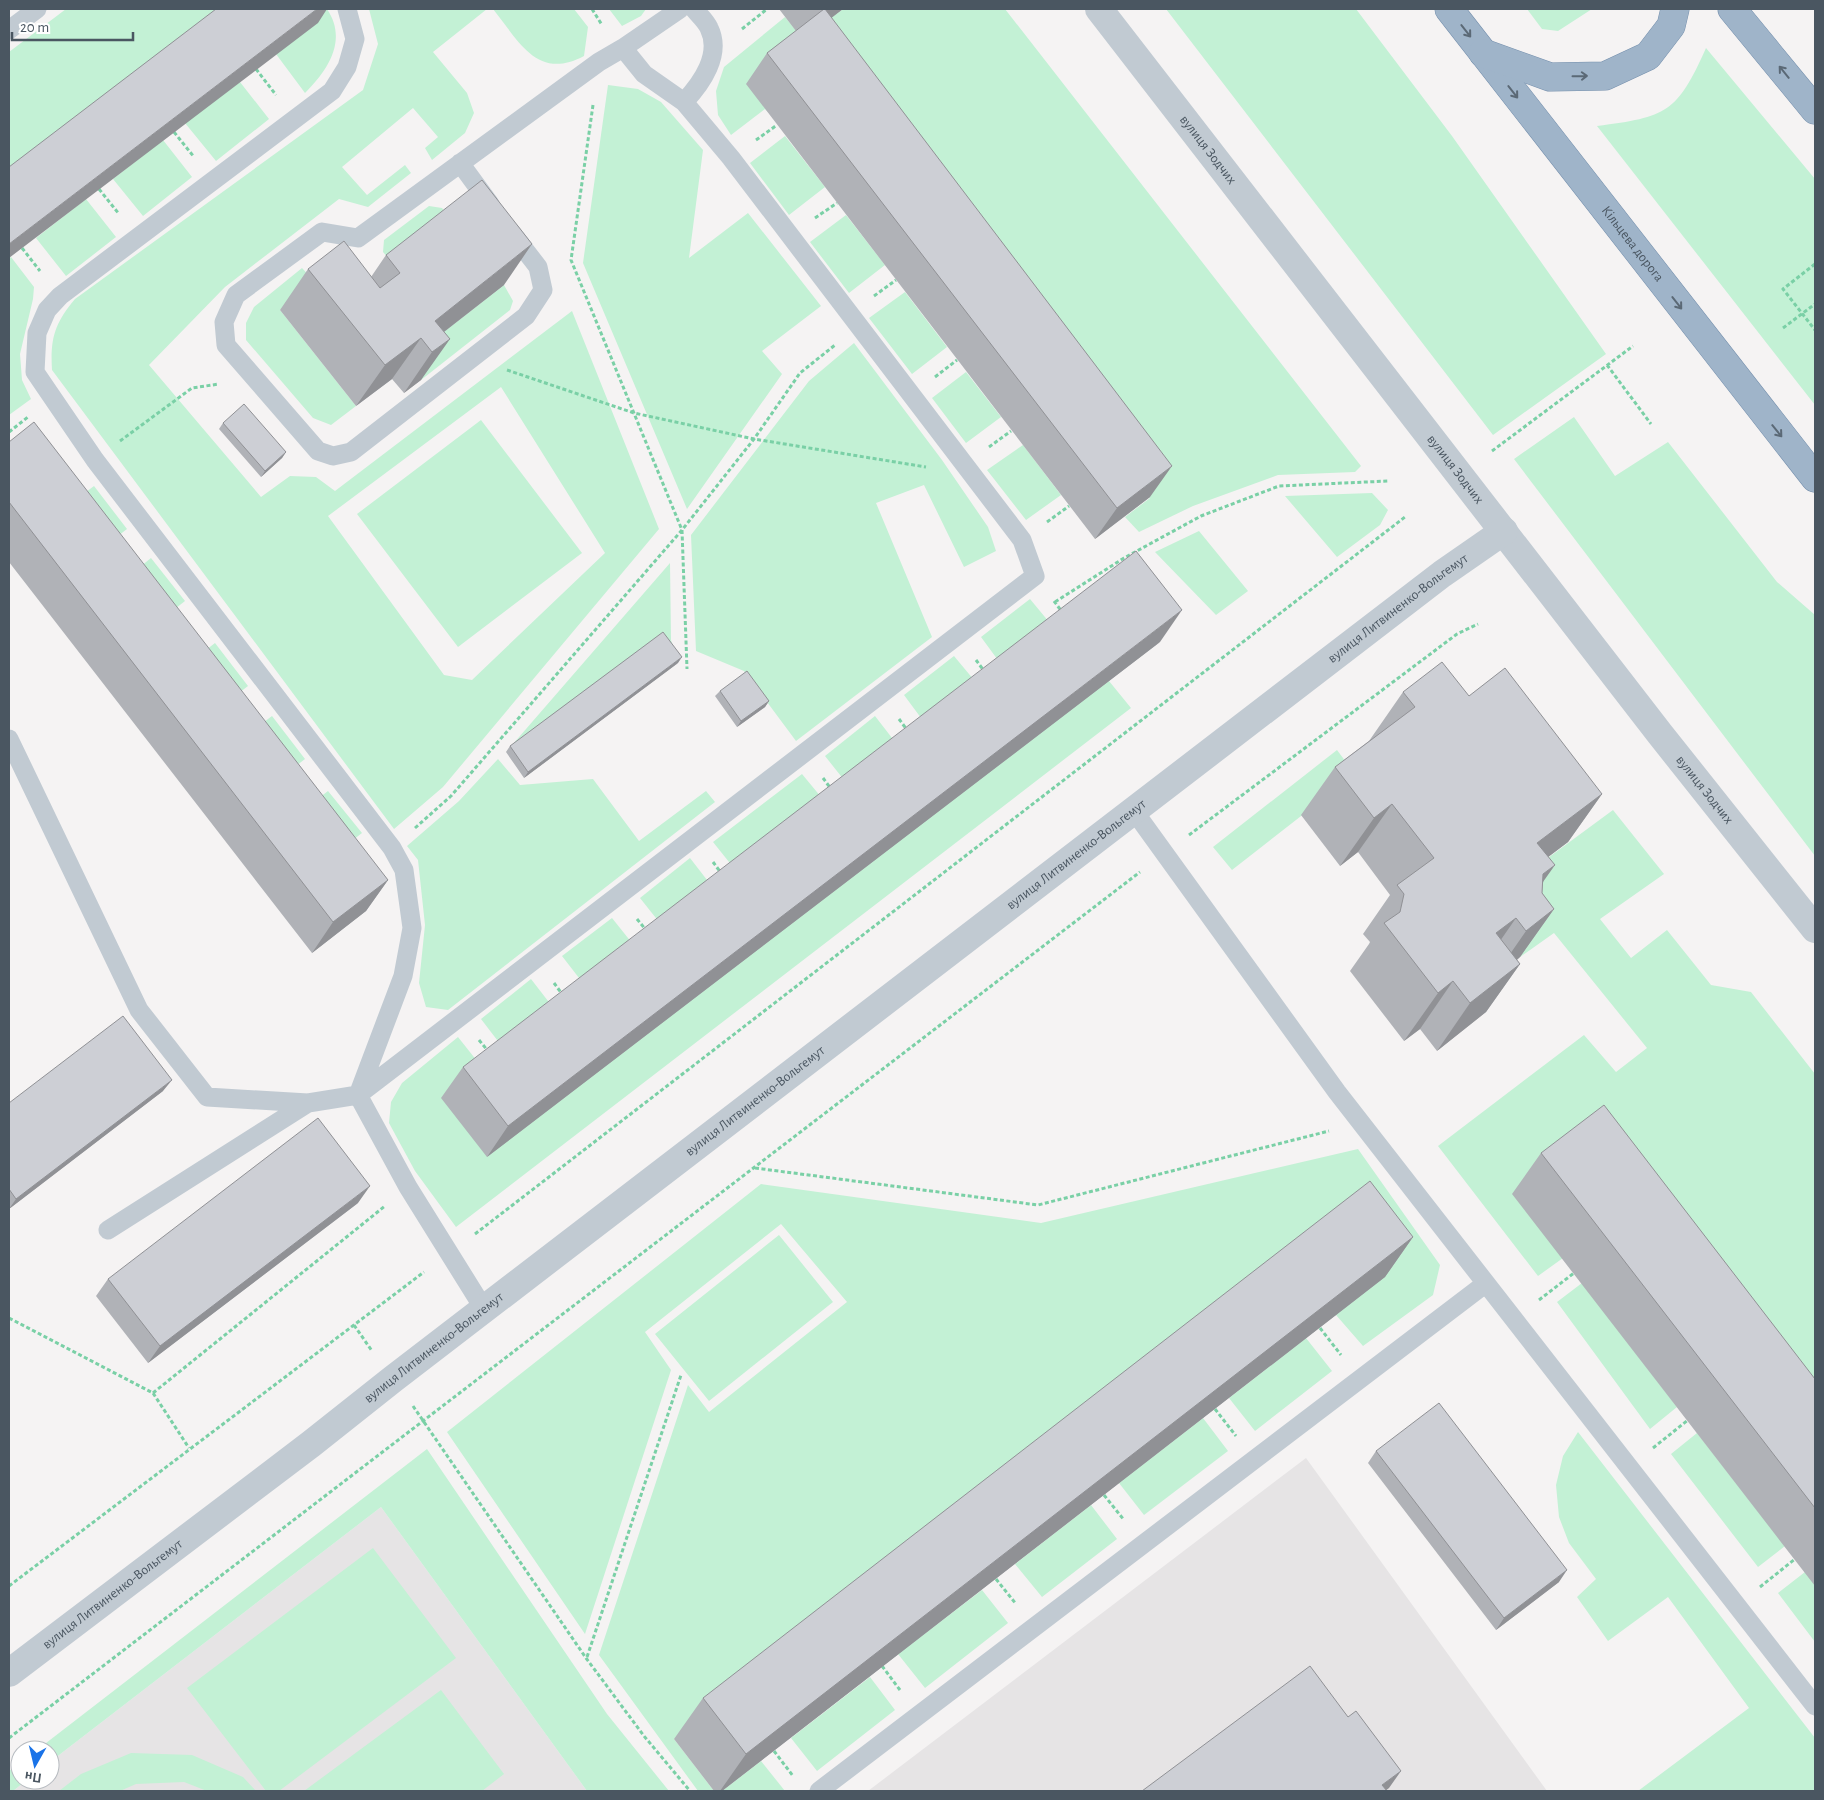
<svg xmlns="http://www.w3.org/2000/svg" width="1824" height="1800" font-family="'Alegreya Sans',sans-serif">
<rect width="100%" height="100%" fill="#f5f3f3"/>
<path fill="#e6e4e5" d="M1306,1458L1547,1791H868Z
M381,1507L587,1791H13L27,1780H50V1762Z"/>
<path fill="#c3f1d5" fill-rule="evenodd" d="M66,9H235L9,181V52Z
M307,9H327C348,40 328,70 305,93L276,54L317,23Z
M369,9H487L433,52L467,93L474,113L465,133L432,160L425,148L438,137L413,108L342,167L367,195L405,165L411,173L368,207L339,199L225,287L149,365L261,497L290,476L316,477L335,491L572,311L659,529L443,787L394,829L52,370C50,338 55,323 75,299L363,90L378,44ZM501,387L605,553L472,680L444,675L328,516Z
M493,9H574L588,27L584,56C537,81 519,41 493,9Z
M609,9H646L641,16L622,26Z
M843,9H1005L1361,466L1355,472L1278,475L1193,506L1139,532L1125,517L1150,498L765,109L731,135L718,115L716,91L724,67L785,17L803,39Z
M1166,9H1356L1452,136L1606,354L1493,435Z
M1527,9H1592L1558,31L1542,29Z
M1706,48L1815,179V405L1597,126C1667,117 1677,113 1706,48Z
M240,82L269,119L216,161L185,123Z
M608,85L638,89L661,102L703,150L689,258L748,213L821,306L762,351L782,374L687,509L583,263Z
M785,136L825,187L789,215L750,163Z
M163,140L192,177L143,216L113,179Z
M86,199L116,237L66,276L36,238Z
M429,206L442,208L453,221L395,266L383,252L384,240Z
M846,215L885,265L849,293L810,242Z
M11,257L34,287L33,299L20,354L22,380L31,399L9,415V258Z
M302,268L315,282L280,310L356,406L331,425L313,418L246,340V323L254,307Z
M504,285L513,301L510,310L421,380L406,361Z
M905,292L947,347L912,374L869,318Z
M854,343L942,460L988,527L996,551L964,567L924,485L876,503L932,637L796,741L744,671L696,651L691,535L809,381Z
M966,372L1001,417L966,443L932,398Z
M1574,417L1615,476L1668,442L1777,582L1815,615V856L1514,459Z
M481,420L582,553L458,647L357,514Z
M1023,445L1061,495L1026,520L987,470Z
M94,486L127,529L92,556L58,513Z
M1372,493L1388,510L1380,525L1337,557L1285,496Z
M1199,531L1248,591L1216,615L1155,552Z
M151,558L185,601L148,630L115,587Z
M670,563L671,640L678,663L658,638L506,752Z
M1030,599L1054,628L1003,667L981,637Z
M215,643L248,686L213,713L180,670Z
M954,656L979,686L927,726L904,695Z
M1109,681L1131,708L456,1227L415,1171L389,1123L391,1102L402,1083L458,1037L481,1066Z
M272,716L305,759L270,786L236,743Z
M875,716L899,747L848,785L825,756Z
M1337,750L1355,774L1232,870L1213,847Z
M498,759L520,785L593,779L639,841L706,791L715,802L448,1010L426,1007L419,983L425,925L418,860L407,846L459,801Z
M802,774L826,803L737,872L713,842Z
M328,791L362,833L327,860L294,817Z
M1613,810L1664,874L1600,919L1631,958L1667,930L1711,985L1751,992L1815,1074V1457L1563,1258L1538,1276L1438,1146L1584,1035L1616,1072L1647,1048L1554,933L1520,957L1503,891Z
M690,858L714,889L663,927L640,898Z
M612,918L636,948L586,987L562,956Z
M531,979L555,1010L504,1049L481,1019Z
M1358,1149L1440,1265L1433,1295L1363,1346L1336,1315L674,1739L714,1791H698L599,1655L688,1385L709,1412L847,1302L781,1224L645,1332L671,1370L585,1634L447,1432L761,1184L1041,1223Z
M779,1235L833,1302L709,1401L655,1334Z
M1582,1283L1677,1407L1650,1429L1557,1302Z
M1306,1338L1332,1371L1255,1431L1229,1398Z
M1203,1418L1228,1451L1144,1515L1119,1483Z
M1578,1432L1815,1738V1791H1638L1749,1708L1668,1597L1608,1641L1577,1597L1596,1579L1569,1543L1559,1517L1556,1485L1563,1456Z
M1697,1433L1785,1546L1758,1567L1671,1454Z
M427,1449L607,1714L669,1791H587L381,1507L50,1762V1750H37Z
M1091,1505L1117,1539L1042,1597L1015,1564Z
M373,1548L456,1658L279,1791H266L187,1688Z
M1805,1572L1815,1585V1642L1778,1593Z
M982,1590L1008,1623L925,1688L898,1654Z
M870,1677L895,1710L817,1771L791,1738Z
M441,1690L504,1774L482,1791H304Z
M131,1753L192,1755L243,1777L256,1791H207L184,1782L136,1784L120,1791H59L81,1774Z
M761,1761L785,1791H722Z
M20,1763V1780H27L13,1791H9V1771Z"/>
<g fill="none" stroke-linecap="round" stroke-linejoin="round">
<defs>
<g id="trunk">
<path id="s3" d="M1449,9L1815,478"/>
<path d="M1732,9L1815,110"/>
<path d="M1483,53L1550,77L1605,76L1648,56L1671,26L1675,9"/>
</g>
</defs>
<use href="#trunk" stroke="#7690ad" stroke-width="29"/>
<path stroke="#7ad0a6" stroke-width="3" stroke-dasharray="4 2.5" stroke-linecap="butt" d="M592,9L602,25
M742,29L767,9
M256,69L276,95
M593,105L571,260L682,530L687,669
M174,132L194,157
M756,140L777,125
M99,189L119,214
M815,218L837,203
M22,248L40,271
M1815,264L1783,289L1815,330
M874,296L896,280
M1783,328L1815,304
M1607,365L1651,424
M507,370L634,413L754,439L926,467
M935,377L957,360
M9,432L28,417
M120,441L192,388L219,384
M989,447L1011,431
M1492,451L1633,346
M1047,522L1069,506
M1054,601L1062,612
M1055,602L1124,558L1201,516L1279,486L1388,481
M976,660L984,671
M899,719L907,730
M823,778L831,789
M415,828L451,796L682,530L754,439L800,373L835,345
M1189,835L1457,634L1478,624
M713,862L721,873
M637,919L646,930
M554,983L562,994
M479,1040L488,1051
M755,1168L1038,1205L1329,1131
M475,1234L1405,517
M1539,1300L1574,1273
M9,1318L153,1393L189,1448
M354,1325L372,1351
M1320,1328L1341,1355
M153,1393L385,1206
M413,1406L586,1658L644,1736L690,1791
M1215,1409L1236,1436
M1653,1448L1688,1420
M1104,1495L1124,1520
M996,1579L1016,1604
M9,1586L424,1272
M1760,1587L1795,1559
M587,1657L681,1375
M882,1666L900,1690
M9,1738L1140,872
M774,1751L793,1776"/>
<path stroke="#c1cad2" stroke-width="19" d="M347,9L355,39L347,67L332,91L60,296L47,310L37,333L35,372L95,460L392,848L404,870L412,928L403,976L358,1095L408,1187L484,1309
M9,30L37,9
M684,102C702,83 722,54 709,28C706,21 699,15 694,9
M460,163L490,204
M511,232L538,267L543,290L526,316L351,452L333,456L318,451L226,345L224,322L236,295L322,232L358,238L599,62L623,48
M9,739L139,1010L207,1097L308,1103
M1134,811L1337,1092L1815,1706
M108,1230L308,1103L358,1095L1035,576L1022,540L731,158L684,102L644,74L623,48L680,9
M819,1791L1485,1284"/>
<g stroke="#c1cad2" stroke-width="28">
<path id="s1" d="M1099,9L1660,734L1815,929"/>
<path id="s2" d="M9,1673L311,1444L393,1379L1442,574L1504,531"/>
</g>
<use href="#trunk" stroke="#9fb4c9" stroke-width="28"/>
</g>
<path fill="#b0b2b7" d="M779,9H843L831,17L1150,497L1095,539L746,84L767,53L796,31Z
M386,255L504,285L444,332L421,380L404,393L392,379L356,406L280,310L308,269L371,277Z
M223,423L286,452L282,458L261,477L219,429Z
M9,442L388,880L366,911L312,953L9,562Z
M1160,642L487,1157L441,1098L463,1067Z
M678,663L524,778L506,752L510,746Z
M720,691L769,701L765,707L737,727L715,696Z
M1403,692L1469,696L1602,794L1568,842L1548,857L1543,883L1542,893L1554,909L1520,957L1517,960L1520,964L1486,1012L1437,1051L1420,1029L1404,1041L1350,971L1369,944L1370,942L1363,934L1390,895L1358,852L1340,866L1301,815L1335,767L1369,741Z
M163,1091L9,1209V1103Z
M1541,1153L1815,1379V1586L1512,1194Z
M358,1203L148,1363L96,1296L108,1279Z
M1413,1237L1385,1277L722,1791H714L674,1739L703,1698Z
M1376,1451L1559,1582L1496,1630L1368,1463Z"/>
<path fill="#909195" d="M317,9H327L318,23L9,258V244Z
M824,9H843L803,40Z
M532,244L504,285L427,345L435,321Z
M421,338L392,379L356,406L385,365Z
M450,339L421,380L404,393L432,352Z
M286,452L282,458L261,477L265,471Z
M1172,466L1150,497L1095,539L1117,508Z
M1182,610L1160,642L487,1157L508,1126Z
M682,657L678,663L524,778L528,772Z
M769,701L765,707L737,727L741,721Z
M1602,794L1568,842L1503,891L1537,843Z
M1392,804L1358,852L1340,866L1374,818Z
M1555,865L1521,913L1543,874Z
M388,880L366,911L312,953L333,922Z
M1554,909L1520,957L1492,980L1526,931Z
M1516,918L1482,967L1496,933Z
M1520,964L1486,1012L1437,1051L1470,1003Z
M1453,981L1420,1029L1404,1041L1438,993Z
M172,1080L163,1091L9,1209L16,1199Z
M370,1186L358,1203L148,1363L160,1346Z
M1413,1237L1385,1277L722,1791H720L746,1754Z
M1567,1570L1559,1582L1496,1630L1504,1618Z
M1401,1771L1389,1788L1385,1791L1382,1785Z"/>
<path fill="#cdcfd5" stroke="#909195" d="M216,9H317L9,244V167Z
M824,9H825L1172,466L1117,508L767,53Z
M482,180L532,244L435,321L450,339L432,352L421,338L385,365L308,269L344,241L380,288L400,273L386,255Z
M244,404L286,452L265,471L223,423Z
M34,422L388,880L333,922L9,502V442Z
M1136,551L1182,610L508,1126L463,1067Z
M663,632L682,657L528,772L510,746Z
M1442,662L1469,696L1505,668L1602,794L1537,843L1555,865L1543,874L1542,893L1554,909L1526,931L1516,918L1496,933L1520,964L1470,1003L1453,981L1438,993L1384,923L1400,912L1404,894L1397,885L1434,858L1392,804L1374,818L1335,767L1415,707L1403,692Z
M747,671L769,701L741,721L720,691Z
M123,1016L172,1080L16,1199L9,1189V1103Z
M1604,1105L1815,1379V1508L1541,1153Z
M318,1118L370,1186L160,1346L108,1279Z
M1370,1181L1413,1237L746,1754L703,1698Z
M1439,1403L1567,1570L1504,1618L1376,1451Z
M1310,1666L1348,1717L1356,1711L1401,1771L1382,1785L1387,1791H1142Z"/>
<defs><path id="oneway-shaft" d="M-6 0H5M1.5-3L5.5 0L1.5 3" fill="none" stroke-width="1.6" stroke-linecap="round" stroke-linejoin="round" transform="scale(1.25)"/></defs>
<g stroke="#5b6976">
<use href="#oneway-shaft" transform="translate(1466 31) rotate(52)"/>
<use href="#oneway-shaft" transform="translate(1784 72) rotate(-129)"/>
<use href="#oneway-shaft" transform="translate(1580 76) rotate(-1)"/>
<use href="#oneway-shaft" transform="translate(1513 92) rotate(52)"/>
<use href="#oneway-shaft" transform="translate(1677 303) rotate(52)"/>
<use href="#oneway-shaft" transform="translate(1777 431) rotate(51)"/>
</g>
<g text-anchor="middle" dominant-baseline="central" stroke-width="4" stroke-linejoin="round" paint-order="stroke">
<g font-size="14" fill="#4a5661" stroke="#fff">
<text stroke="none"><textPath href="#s1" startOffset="178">вулиця Зодчих</textPath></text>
<text stroke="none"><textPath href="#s3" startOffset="298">Кільцева дорога</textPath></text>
<text stroke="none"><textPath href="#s1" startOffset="582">вулиця Зодчих</textPath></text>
<text stroke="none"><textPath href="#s2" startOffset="1750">вулиця Литвиненко-Вольгемут</textPath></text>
<text stroke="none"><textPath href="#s1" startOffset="988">вулиця Зодчих</textPath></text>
<text stroke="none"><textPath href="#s2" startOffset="1345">вулиця Литвиненко-Вольгемут</textPath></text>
<text stroke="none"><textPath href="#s2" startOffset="940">вулиця Литвиненко-Вольгемут</textPath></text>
<text stroke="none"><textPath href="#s2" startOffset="535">вулиця Литвиненко-Вольгемут</textPath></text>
<text stroke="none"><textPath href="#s2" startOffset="130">вулиця Литвиненко-Вольгемут</textPath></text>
</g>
</g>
<rect width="1824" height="1800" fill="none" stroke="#4a5661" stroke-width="20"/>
<g transform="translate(35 1765) rotate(188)"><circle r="24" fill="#ffffff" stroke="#b7bbc0"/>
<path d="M0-4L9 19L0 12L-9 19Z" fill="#1a73e8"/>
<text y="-8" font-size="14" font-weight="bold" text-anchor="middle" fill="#4a5661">Пн</text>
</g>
<path d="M12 32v8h121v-8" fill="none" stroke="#4a5661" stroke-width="2.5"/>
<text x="20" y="32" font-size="15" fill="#4a5661" stroke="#ffffff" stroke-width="4" paint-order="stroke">20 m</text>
</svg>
